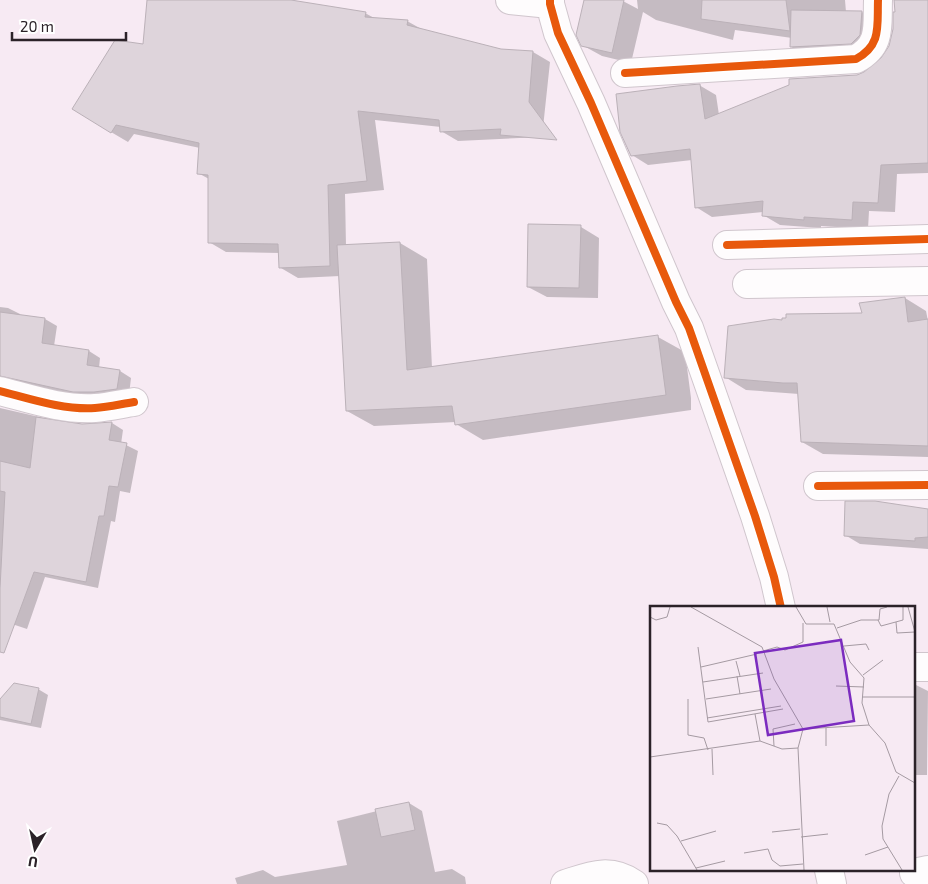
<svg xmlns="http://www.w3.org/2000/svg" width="928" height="884" font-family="'Exo 2',sans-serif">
<rect width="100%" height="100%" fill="#f7eaf3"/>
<path fill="#0003" d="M149,0H278L365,13L376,19L407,21L425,31L501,50L533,52L550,62L542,137L458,141L441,131V127L375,120L384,190L345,194L346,246L400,243L427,259L432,368L658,337L685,352L691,398V410L483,440L456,424V422L374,426L347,411L340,276L298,278L281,268L280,253L226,252L209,242V179L198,173L200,148L134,134L128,142L111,132L145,45Z
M586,0H621L638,9L637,0H845L846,12H862L879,22L878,40L808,56L791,47L792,38L735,30L733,40L656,20L643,12L631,63L602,56L582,45Z
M895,0H928V173L897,174L895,212L869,211L868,229L821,226V228L780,225L763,215V212L712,217L696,207L692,160L648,165L632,155L699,85L716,95L719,115L857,76L874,68L885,56L893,39L897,13Z
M581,227L599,238L598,298L547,297L528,287Z
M905,298L926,311L928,321V457L823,454L802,442L799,394L746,390L725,377L863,315Z
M0,307L8,308L20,314L19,316L45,319L57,326L54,346L89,351L100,358L99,368L120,371L131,378L129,395L115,397L0,388Z
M0,408L70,424L95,425L112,423L123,430L121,444L126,445L138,451L130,493L120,491L115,522L111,521L98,588L45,577L27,629L0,620Z
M928,510V549L860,544L845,535Z
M914,684L928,691L927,775H914Z
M38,689L48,695L41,728L0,720V701Z
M409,803L422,811L435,872L452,869L465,877L466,884H237L235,878L263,870L275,877L347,865L337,821Z"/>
<path fill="#ded4db" stroke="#bbb1b8" d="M147,0H291L366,12L365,17L408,20L407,25L501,49L533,51L529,102L557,140L500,135L501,129L440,132L439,120L358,111L367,181L328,185L330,266L279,268L278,244L208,243V175L197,174L199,143L116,125L111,133L72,109L115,40L143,44Z
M584,0H624L612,53L581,46L576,35Z
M702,0H786L790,31L701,19Z
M894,0H928V163L881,165L878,203L853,202L852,220L804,217V220L762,216L763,201L695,208L690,149L631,156L620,132L616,94L677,86L700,84L705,119L789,85V79L857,75L864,72L881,58L889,46L893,29V12H895Z
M791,10L862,11L860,35L851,44L790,47Z
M528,224L581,225L579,288L527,287Z
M400,242L407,370L658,335L666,395L455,425L452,406L346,411L337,245Z
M905,297L908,322L928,319V446L801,442L797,383H783L724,378L728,326L774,319L782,320V318H786V314L862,313L859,303Z
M0,312L45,318L42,343L89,350L87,365L120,370L117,389L94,392H73L0,376Z
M36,417L82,424L112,422L109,440L127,443L118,487L109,486L104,516H99L86,582L34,572L4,653L0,652V588L5,492L0,491V461L30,468Z
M845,501H875L928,509V537L915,538V541L844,536Z
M14,683L39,688L31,724L0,717V699Z
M409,802L415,830L381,837L375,809Z"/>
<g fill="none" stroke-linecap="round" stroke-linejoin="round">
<defs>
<path id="street" d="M625,73L856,59C882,45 877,26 878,0
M727,245L928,239
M747,284L928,281
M0,391C31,399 63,410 95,408C108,407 121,404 134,402
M818,486L928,485
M914,667H928
M914,873L928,870
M565,884C590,876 610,867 634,884"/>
<path id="secondary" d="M510,0L550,4
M550,0V4L558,33L591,103L676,302L689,328L755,516L774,577L781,608
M829,870L832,884"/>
</defs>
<use href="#street" stroke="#d0c6cd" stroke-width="30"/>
<use href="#secondary" stroke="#d0c6cd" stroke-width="30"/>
<use href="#street" stroke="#fefcfd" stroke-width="28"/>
<use href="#secondary" stroke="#fefcfd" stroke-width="28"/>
<defs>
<path id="cycleway" d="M550,0V4L558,33L591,103L676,302L689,328L755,516L774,577L781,608
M625,73L856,59C882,45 877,26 878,0
M727,245L928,239
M0,391C31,399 63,410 95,408C108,407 121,404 134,402
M818,486L928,485"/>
</defs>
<use href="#cycleway" stroke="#fff" stroke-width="11"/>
<use href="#cycleway" stroke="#e8590c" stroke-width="8"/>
</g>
<g transform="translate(650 606)">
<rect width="265" height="265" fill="#f7eaf3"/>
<path fill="none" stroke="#a59aa2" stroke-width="1" d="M41,1L112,41L124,73L153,123L148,142L154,264M146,1L156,18H184L200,56L214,72L212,97L219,119L235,137L246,166L265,177M177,1L180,16M258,1L265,26M0,11L6,14L17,11L20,1M228,14L231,20L253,14V1M246,16L247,27L265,26M187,22L211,14H229L230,3L237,1M194,40L216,38L219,44M48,41L58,116L133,103M113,45L127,41L135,44L153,36V17M86,55L90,70M51,61L107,48M213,69L233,54M87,70L90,88M53,76L113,67M186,80L214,81M212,91H265M38,93V129L54,132L58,144M56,93L121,83M105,108L110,135M57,112L131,100M176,122V140M153,123L219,119M124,140L123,123L145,118M62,143L63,169M0,151L110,135L132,143L148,142M249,170L239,188L232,220L233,233L252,264M7,217L17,219L27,230L47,264M122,226L150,223M151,231L178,228M31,235L66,225M94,247L118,243L122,254L130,260L153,258M215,249L238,241M46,262L75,255"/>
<path fill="#7b2cbf" fill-opacity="0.15" stroke="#7b2cbf" stroke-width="2.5" d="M191,34L204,115L118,129L105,47Z"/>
<rect width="265" height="265" fill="none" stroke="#2b2228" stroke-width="2.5"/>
</g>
<g transform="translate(35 849) rotate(189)" stroke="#ffffff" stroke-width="4" paint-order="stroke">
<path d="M0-4L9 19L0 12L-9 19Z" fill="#2b2228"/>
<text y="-8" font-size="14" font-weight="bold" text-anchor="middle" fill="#2b2228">U</text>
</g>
<path d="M12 32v8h114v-8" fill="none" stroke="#2b2228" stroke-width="2.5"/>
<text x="20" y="32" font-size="15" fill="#2b2228" stroke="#ffffff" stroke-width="4" paint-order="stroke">20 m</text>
</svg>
